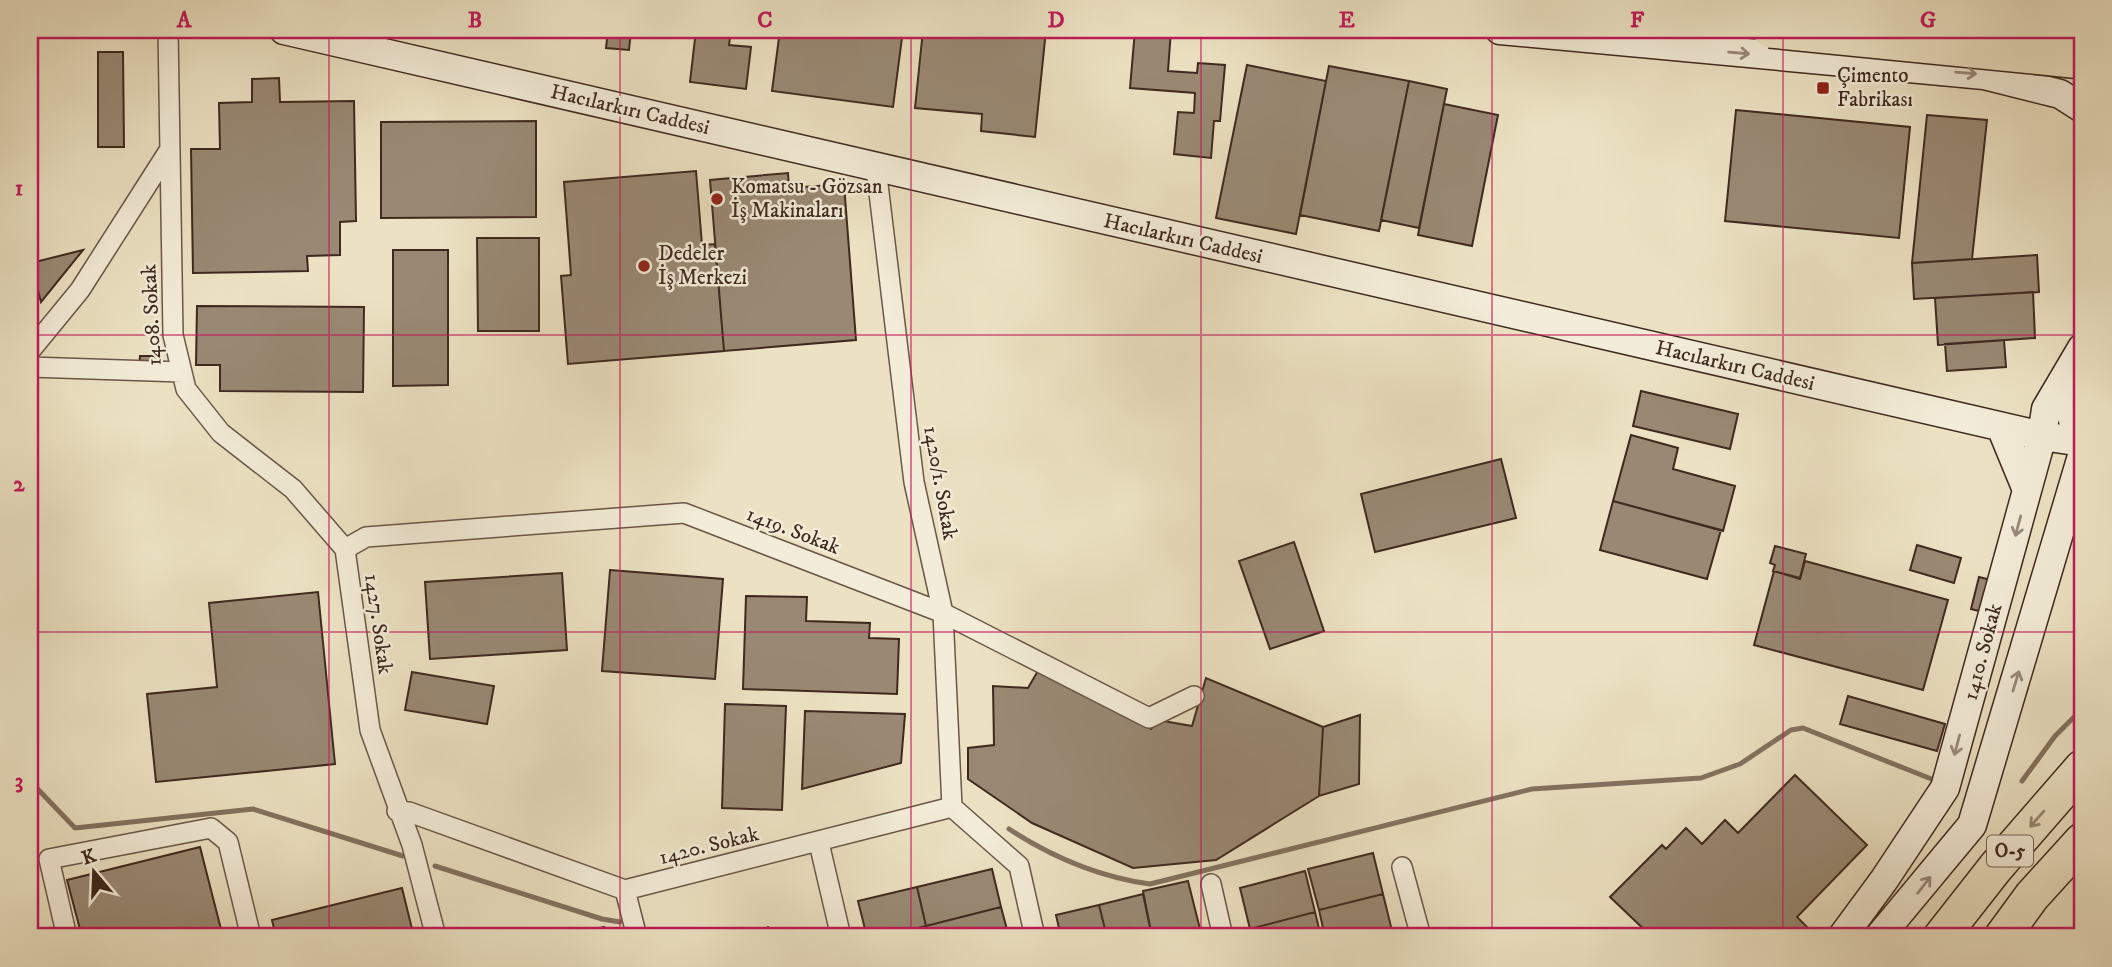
<svg xmlns="http://www.w3.org/2000/svg" width="2112" height="967" font-family="'IM FELL DW Pica',serif">
<rect width="100%" height="100%" fill="#ece2c3"/>
<filter id="stains"><feTurbulence type="fractalNoise" baseFrequency=".00286" numOctaves="4"/><feColorMatrix values="0 0 0 0 .2 0 0 0 0 .09 0 0 0 0 .02 0 0 0 .5 -.17"/></filter>
<radialGradient id="worn" r=".72"><stop offset=".6" stop-color="#630" stop-opacity="0"/><stop offset="1" stop-color="#630" stop-opacity=".3"/></radialGradient>
<g fill="none" stroke-linecap="round" stroke-linejoin="round">
<path stroke="#837260" stroke-width="5" d="M30,781L75,828L253,809L403,856
M2022,781L2055,736L2082,709
M1009,829C1052,857 1099,877 1150,884L1532,789L1701,778L1740,764L1791,730L1803,728L1939,782
M435,866L602,919L620,922"/>
</g>
<path fill="#998974" stroke="#3f291f" stroke-width="2" d="M608,30H631L629,50L606,48Z
M696,30H731L729,45L751,47L746,89L690,82Z
M780,30H903L893,107L772,91Z
M923,30H1046L1035,137L981,131L982,114L915,108Z
M1135,30H1171L1168,71L1197,73L1198,63L1225,65L1220,121H1214L1211,158L1174,154L1178,112L1194,113L1195,93L1130,88Z
M98,52H123L124,147H98Z
M1247,65L1326,81L1296,234L1216,218Z
M1329,66L1409,81L1379,231L1300,215Z
M279,78L280,102L354,101L356,221L340,222V255L307,256L308,271L193,273L191,149H220L219,103L252,102V79Z
M1409,81L1447,89L1419,228L1381,220Z
M1444,104L1498,115L1472,246L1418,235Z
M1736,110L1910,127L1899,238L1725,221Z
M1927,115L1987,120L1972,259L1912,263Z
M536,121V217L381,218V122Z
M696,171L702,245L715,244L724,351L568,364L561,276L571,275L564,182Z
M788,173L789,188L844,184L856,340L724,351L710,180Z
M477,238H539V331H478Z
M83,250L41,302L31,263Z
M393,250H448V385L393,386Z
M2037,255L2039,292L1914,299L1912,263Z
M2033,292L2035,338L1938,345L1935,298Z
M197,306L364,307L363,392L220,391V365H196Z
M2004,340L2006,367L1947,371L1945,344Z
M140,356H159V371H139Z
M1641,391L1738,414L1730,449L1633,426Z
M1631,435L1678,448L1673,469L1735,486L1723,531L1613,501Z
M1501,459L1516,518L1375,552L1361,494Z
M1613,501L1721,530L1707,579L1600,550Z
M1294,542L1324,631L1270,649L1239,561Z
M1917,545L1961,558L1954,583L1910,570Z
M1775,546L1806,554L1800,578L1773,571L1775,565L1770,563Z
M1805,561L1948,600L1923,690L1754,645L1774,571L1800,579Z
M610,570L723,579L715,679L602,671Z
M562,573L567,650L430,659L425,582Z
M1979,577L1995,581L1987,613L1971,609Z
M318,592L335,764L156,782L147,694L217,687L209,603Z
M746,596L807,597L806,621L870,623L869,638L899,639L897,694L743,689Z
M1039,669L1151,729L1158,720L1192,726L1206,678L1323,727L1319,796L1216,860L1133,868L1032,823L968,779V748L994,745L993,686L1028,688Z
M412,672L494,686L487,724L405,710Z
M1848,696L1945,724L1937,751L1840,724Z
M725,704L786,706L782,810L722,808Z
M805,711L905,714L901,763L802,789Z
M1360,715L1359,784L1319,796L1323,727Z
M1795,775L1867,845L1797,917L1813,933L1809,937H1786L1781,933L1777,937H1652L1610,897L1662,845L1666,849L1686,828L1702,844L1725,820L1738,833Z
M200,847L223,937H82L67,880Z
M1373,853L1383,894L1319,910L1308,869Z
M992,869L1001,907L926,926L917,887Z
M1305,871L1315,912L1250,929L1240,888Z
M1188,881L1202,937H1152L1143,891Z
M917,887L926,926L882,937H867L858,901Z
M402,888L414,937H276L272,920Z
M1143,894L1152,937H1107L1099,905Z
M1383,894L1393,935L1325,937L1319,910Z
M1099,905L1107,937H1061L1056,915Z
M1001,907L1009,937H929L926,926Z
M1315,912L1321,937H1252L1250,929Z
M926,926L929,937H882Z
M604,927L606,937H562Z
M768,927L783,937H761Z"/>
<g fill="none" stroke-linecap="round" stroke-linejoin="round">
<defs>
<path id="street" d="M168,30L173,335L186,389L221,433L293,489L345,549L370,730L412,845L436,937
M876,168L914,482L943,613L952,807
M30,351L80,290L170,149
M30,367L182,372
M345,549L366,537L684,513L943,613L1149,718L1194,696
M952,807L1019,866L1035,937
M397,811L409,812L625,890L952,807
M819,843L841,937
M1402,867L1421,937
M1211,884L1223,937
M625,890L637,937
M67,937L49,859L211,828L228,842L251,937"/>
<path id="secondary" d="M284,30L2042,436L2082,442
M1500,30L1984,75L2060,94L2082,108
M2062,384L2073,420L2082,436
M2001,427L2027,490
M1842,937L1884,880L1945,788L2042,436L2046,409L2082,348
M1879,937L1972,825L2082,456"/>
<path id="highway" d="M1941,937L1996,867L2082,768
M2002,937L2032,896L2082,841"/>
</defs>
<use href="#street" stroke="#6a5748" stroke-width="22"/>
<use href="#secondary" stroke="#3f291f" stroke-width="31"/>
<use href="#highway" stroke="#3f291f" stroke-width="38"/>
<use href="#street" stroke="#f3ecd8" stroke-width="19"/>
<use href="#secondary" stroke="#f3ecd8" stroke-width="28"/>
<use href="#highway" stroke="#ece2c3" stroke-width="35"/>
<defs>
<path id="highway-bridge" d="M1770,30L2082,61
M2029,30L2082,35"/>
</defs>
<use href="#highway-bridge" stroke="#3f291f" stroke-width="38" stroke-linecap="butt"/>
<use href="#highway-bridge" stroke="#ece2c3" stroke-width="35"/>
</g>
<defs><path id="oneway-shaft" d="M-6 0H5M1.5-3L5.5 0L1.5 3" fill="none" stroke-width="1.6" stroke-linecap="round" stroke-linejoin="round" transform="scale(1.75)"/></defs>
<g stroke="#998a7c">
<use href="#oneway-shaft" transform="translate(1739 53) rotate(5)"/>
<use href="#oneway-shaft" transform="translate(1966 73) rotate(5)"/>
<use href="#oneway-shaft" transform="translate(2018 526) rotate(105)"/>
<use href="#oneway-shaft" transform="translate(2016 681) rotate(-73)"/>
<use href="#oneway-shaft" transform="translate(1957 745) rotate(105)"/>
<use href="#oneway-shaft" transform="translate(1924 885) rotate(-52)"/>
</g>
<use stroke="#968671" href="#oneway-shaft" transform="translate(2037 819) rotate(131)"/>
<path fill="none" stroke="#c2185b" stroke-width="2" stroke-opacity="0.55" d="M329,30V937M620,30V937M911,30V937M1201,30V937M1492,30V937M1783,30V937M30,335H2082M30,632H2082"/>
<g fill="#8f2418" stroke="#f3ecd8" stroke-width="2.5">
<rect x="1816" y="81" width="14" height="14" rx="3.5"/>
<circle cx="717" cy="199" r="7"/>
<circle cx="644" cy="266" r="7"/>
</g>
<g text-anchor="middle" dominant-baseline="central" stroke-width="5" stroke-linejoin="round" paint-order="stroke">
<rect fill="#f3ecd8" stroke="#756456" stroke-width="2" x="1987" y="835.5" width="46" height="31" rx="5"/>
<g font-size="19" font-weight="bold" fill="#3f291f">
<text x="2010" y="851">O-5</text>
</g>
<g font-size="21" fill="#3f291f" stroke="#f3ecd8" text-anchor="start">
<text x="1837" y="76">Çimento<tspan x="1837" dy="24">Fabrikası</tspan></text>
<text x="731" y="187">Komatsu - Gözsan<tspan x="731" dy="24">İş Makinaları</tspan></text>
<text x="658" y="254">Dedeler<tspan x="658" dy="24">İş Merkezi</tspan></text>
</g>
<g font-size="21" fill="#3f291f" stroke="#f3ecd8">
<text transform="translate(630 110) rotate(13)">Hacılarkırı Caddesi</text>
<text transform="translate(1183 239) rotate(13)">Hacılarkırı Caddesi</text>
<text transform="translate(152 315) rotate(-93)">1408. Sokak</text>
<text transform="translate(1735 366) rotate(13)">Hacılarkırı Caddesi</text>
<text transform="translate(940 483) rotate(80)">1420/1. Sokak</text>
<text transform="translate(793 531) rotate(21)">1419. Sokak</text>
<text transform="translate(378 624) rotate(82)">1427. Sokak</text>
<text transform="translate(1983 652) rotate(-75)">1410. Sokak</text>
<text transform="translate(709 846) rotate(-14)">1420. Sokak</text>
</g>
</g>
<rect width="2112" height="967" fill="none" stroke="#ece2c3" stroke-width="77"/>
<g transform="translate(94 872) rotate(341)" stroke="#f3ecd8" stroke-width="5" paint-order="stroke">
<path d="M0-5L12 26L0 18L-12 26Z" fill="#3f291f"/>
<text y="-10" font-size="19" font-weight="bold" text-anchor="middle" fill="#3f291f">K</text>
</g>
<rect x="38" y="38" width="2036" height="890" fill="none" stroke="#c2185b" stroke-width="2.5"/>
<g font-size="23" text-anchor="middle" font-weight="bold" fill="#c2185b">
<text x="184" y="27">A</text>
<text x="475" y="27">B</text>
<text x="765" y="27">C</text>
<text x="1056" y="27">D</text>
<text x="1347" y="27">E</text>
<text x="1637" y="27">F</text>
<text x="1928" y="27">G</text>
<text x="19" y="195">1</text>
<text x="19" y="491">2</text>
<text x="19" y="788">3</text>
</g>
<rect width="100%" height="100%" filter="url(#stains)"/>
<rect width="100%" height="100%" fill="url(#worn)"/>
</svg>
